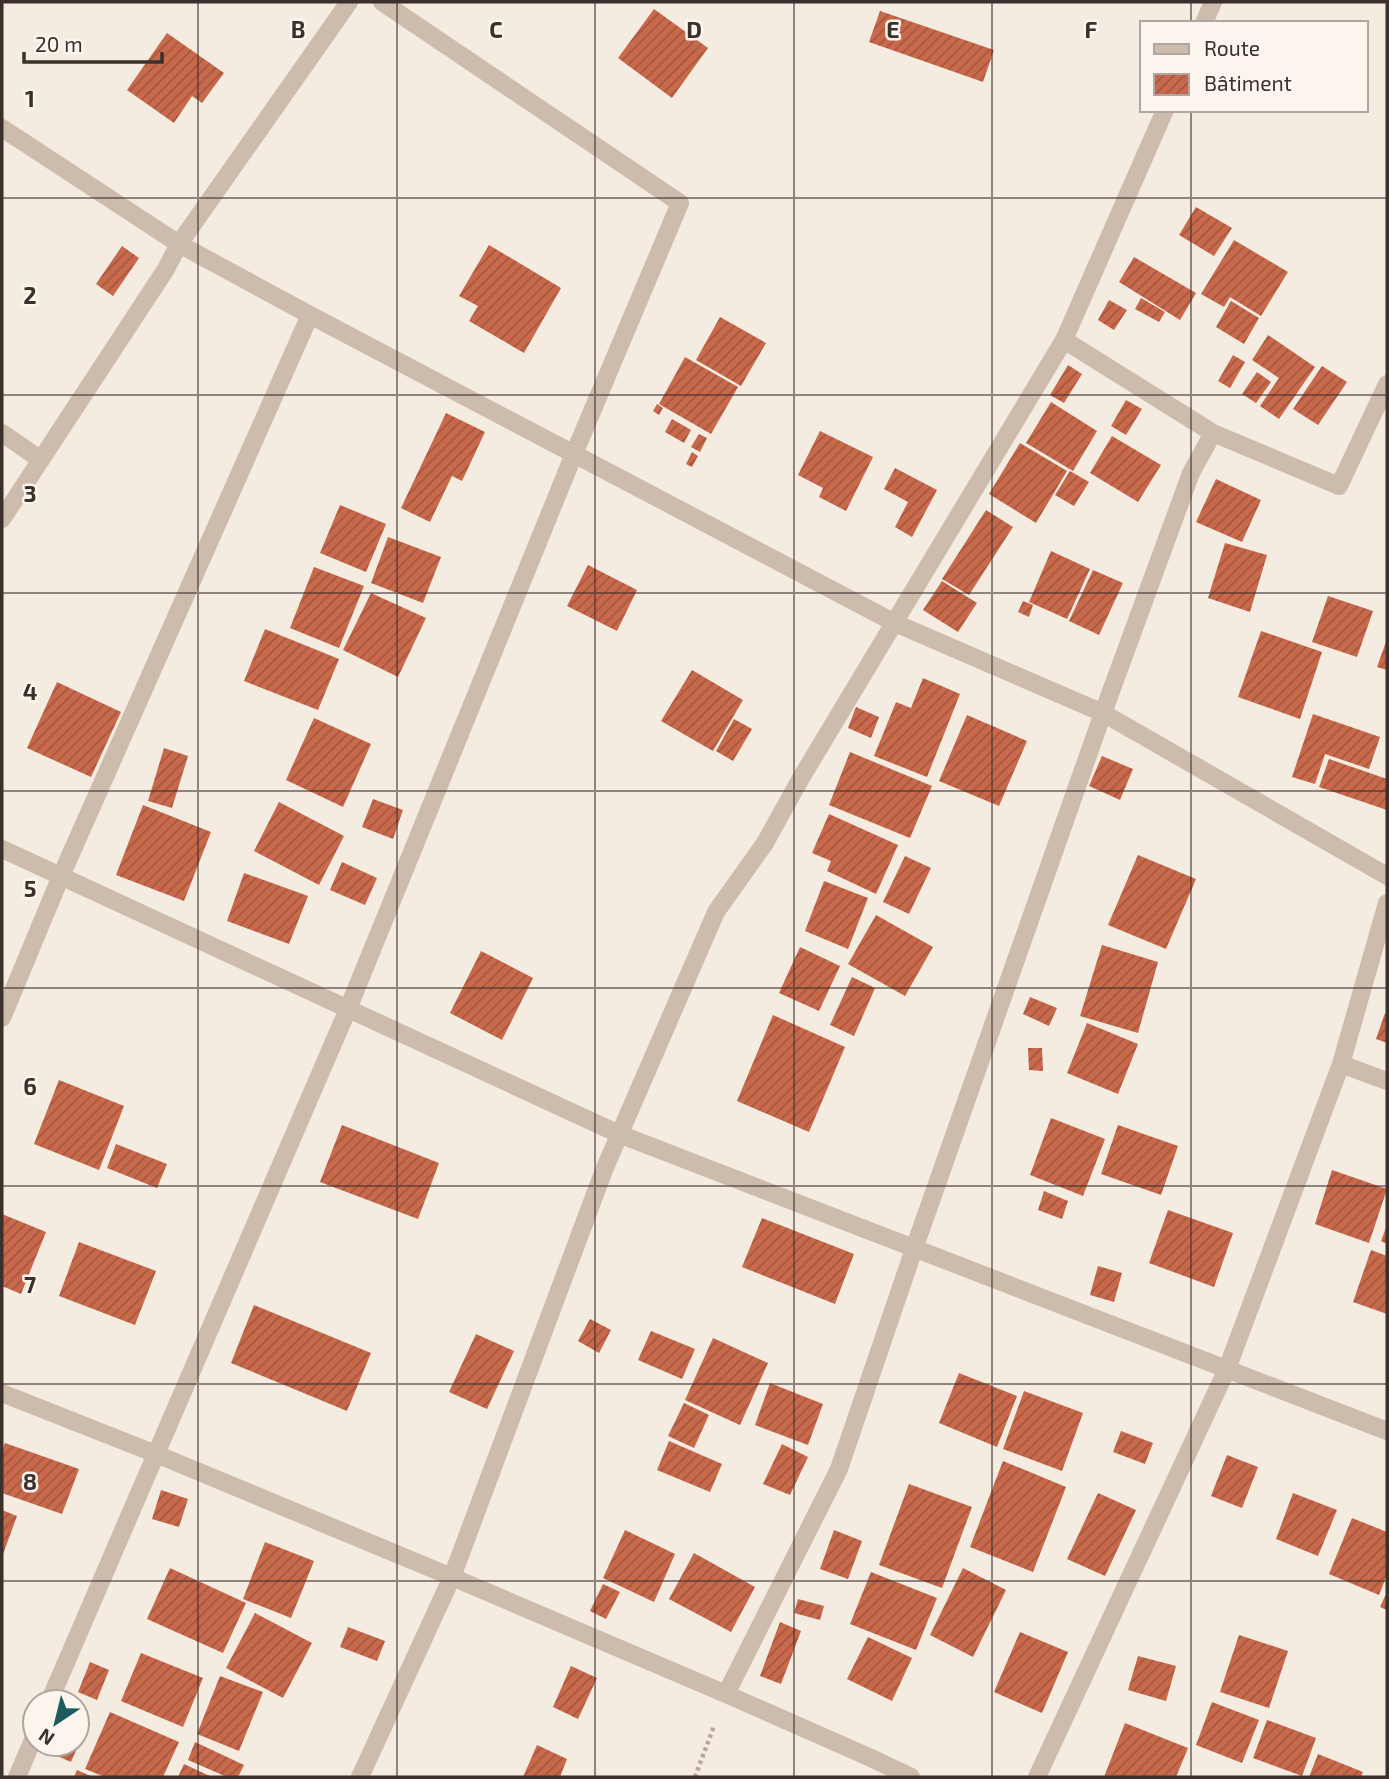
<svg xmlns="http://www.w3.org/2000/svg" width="1389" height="1779" font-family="'Exo 2',sans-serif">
<defs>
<pattern id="building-hatch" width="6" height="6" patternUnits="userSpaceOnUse" patternTransform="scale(1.75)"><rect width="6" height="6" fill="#c8694b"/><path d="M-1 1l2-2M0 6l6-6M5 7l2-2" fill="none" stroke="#a4573f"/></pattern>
</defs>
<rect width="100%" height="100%" fill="#f4ebe1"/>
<path fill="url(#building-hatch)" d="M654,9L708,48L672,98L618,58Z
M880,11L994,50L983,82L869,42Z
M167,33L224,73L202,103L192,96L174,123L127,90Z
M1196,207L1232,228L1214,256L1179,235Z
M1234,240L1288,272L1261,316L1230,297L1224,307L1201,294Z
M489,245L561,288L524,353L469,321L478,306L459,296Z
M122,246L139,258L113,296L96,284Z
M1134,257L1196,293L1180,320L1119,282Z
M1141,298L1165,312L1159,322L1135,309Z
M1109,300L1127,310L1114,330L1098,320Z
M1231,301L1259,318L1244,344L1216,327Z
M720,317L766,343L741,386L696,360Z
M1268,335L1315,367L1279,419L1260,406L1279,378L1252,360Z
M1233,355L1245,362L1230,388L1218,381Z
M685,357L738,387L711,434L659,404Z
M1068,365L1082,374L1064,403L1050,395Z
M1322,366L1347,382L1318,425L1293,409Z
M1257,372L1271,382L1256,403L1242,394Z
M1126,400L1142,409L1126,435L1111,426Z
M1051,402L1097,431L1073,471L1026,443Z
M657,404L663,408L659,415L653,411Z
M446,413L485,432L462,481L452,476L430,522L401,508Z
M672,419L691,430L684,443L665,432Z
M820,431L873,457L846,511L819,497L823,488L798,475Z
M699,434L707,438L700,452L691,447Z
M1112,436L1161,465L1138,502L1090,473Z
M1020,443L1067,471L1036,523L989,494Z
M692,452L698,456L692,467L686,464Z
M895,468L937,490L912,537L895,527L908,502L884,489Z
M1070,471L1089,482L1074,506L1055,495Z
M1216,479L1261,500L1242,542L1196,522Z
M340,505L386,524L366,572L320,553Z
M986,510L1013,527L969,595L942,579Z
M388,537L441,557L423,603L371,583Z
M1225,543L1267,555L1250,612L1208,598Z
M1051,551L1090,569L1067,619L1029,602Z
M588,565L637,590L617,631L567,606Z
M314,567L364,586L339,648L290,628Z
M1093,570L1123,583L1099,635L1069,621Z
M942,581L977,603L958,632L923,610Z
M371,593L426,618L398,677L343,650Z
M1328,596L1373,611L1357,657L1312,642Z
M1023,601L1033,605L1029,617L1018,612Z
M265,629L339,659L318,710L244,681Z
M1261,631L1322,652L1300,719L1238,697Z
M1387,639V670L1377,667Z
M692,670L743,700L713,751L661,721Z
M923,678L960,694L927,777L874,756L896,702L911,708Z
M57,682L121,712L91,777L27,748Z
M856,707L879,717L871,738L848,728Z
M1313,714L1380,737L1369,769L1325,754L1315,784L1292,777Z
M967,715L1027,741L999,806L939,781Z
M314,718L371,744L343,807L286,780Z
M734,719L752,729L733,761L716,751Z
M164,748L188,756L172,808L148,801Z
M850,752L932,786L910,838L829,805Z
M1102,756L1133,769L1120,800L1089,786Z
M1329,759L1387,779V810L1319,787Z
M373,799L403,810L393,839L362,827Z
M279,802L344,836L319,885L254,851Z
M143,805L211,832L184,901L116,875Z
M829,814L898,845L876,894L827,871L831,861L812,853Z
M1138,855L1196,879L1166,949L1108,925Z
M905,856L931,868L909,914L883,902Z
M342,862L377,878L365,905L330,890Z
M244,873L308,896L289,944L227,921Z
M824,881L868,898L848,949L805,931Z
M876,915L933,947L905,996L848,964Z
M1102,945L1158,962L1138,1033L1080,1016Z
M800,947L840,966L819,1011L779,993Z
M481,951L533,978L502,1040L450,1013Z
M852,977L875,988L854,1036L830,1025Z
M1030,997L1057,1008L1049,1026L1023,1014Z
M1385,1013L1387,1014V1043L1376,1039Z
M773,1015L845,1047L809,1132L737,1101Z
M1087,1023L1138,1044L1118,1094L1067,1073Z
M1028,1048H1042L1043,1071L1029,1070Z
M59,1080L124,1106L99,1170L34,1144Z
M1051,1118L1105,1139L1083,1196L1030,1175Z
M342,1125L439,1163L418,1219L320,1182Z
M1118,1125L1178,1146L1161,1195L1101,1174Z
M116,1144L167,1164L157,1188L107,1168Z
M1332,1170L1387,1189L1369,1243L1315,1224Z
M1044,1191L1068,1201L1062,1219L1038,1210Z
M1168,1210L1233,1233L1214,1287L1149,1263Z
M2,1214L46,1232L21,1294L2,1286Z
M762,1218L854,1254L835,1304L742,1267Z
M1387,1225V1244L1381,1241Z
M79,1242L156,1271L135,1325L59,1296Z
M1371,1250L1387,1256V1314L1353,1302Z
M1098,1266L1122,1273L1114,1302L1090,1295Z
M254,1305L371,1353L347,1411L231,1363Z
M590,1319L611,1330L599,1353L578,1341Z
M651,1331L695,1349L682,1379L638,1360Z
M476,1334L514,1351L487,1409L449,1392Z
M713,1338L768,1363L740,1425L685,1400Z
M959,1373L1017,1396L997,1447L939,1423Z
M770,1383L823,1404L808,1445L755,1425Z
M1024,1391L1083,1413L1062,1471L1003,1449Z
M684,1403L709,1415L694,1448L668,1436Z
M1121,1431L1153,1443L1145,1464L1113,1452Z
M669,1441L722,1464L710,1492L657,1470Z
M5,1443L79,1469L62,1514L2,1493V1451Z
M782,1444L808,1457L790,1495L763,1484Z
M1227,1455L1258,1467L1242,1508L1211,1496Z
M1003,1461L1066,1487L1033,1572L970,1547Z
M909,1484L972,1507L942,1588L879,1565Z
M161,1490L188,1499L179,1527L152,1519Z
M1098,1493L1136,1510L1105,1576L1067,1559Z
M1293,1493L1337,1510L1318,1556L1276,1539Z
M2,1510L17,1516L2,1557Z
M1352,1518L1387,1532V1575L1379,1595L1329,1574Z
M625,1530L675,1554L654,1602L603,1578Z
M834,1530L862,1541L848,1579L820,1569Z
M265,1542L314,1561L291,1618L243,1599Z
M694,1553L755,1587L731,1632L669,1599Z
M170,1568L246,1603L223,1653L147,1619Z
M963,1568L1006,1590L973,1657L930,1635Z
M871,1572L937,1598L916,1650L850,1624Z
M603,1584L620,1592L606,1619L590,1611Z
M1387,1592V1610L1380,1607Z
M798,1599L824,1606L820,1620L794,1613Z
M255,1613L312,1643L283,1698L226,1668Z
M780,1622L801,1631L781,1684L760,1676Z
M348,1627L385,1641L377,1661L340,1647Z
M1020,1632L1068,1652L1042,1713L994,1692Z
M1239,1635L1288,1651L1269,1708L1220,1692Z
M868,1637L912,1658L892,1701L847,1679Z
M141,1653L203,1678L183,1727L121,1701Z
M1138,1656L1176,1666L1166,1701L1128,1690Z
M90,1662L109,1670L97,1700L78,1692Z
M571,1666L597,1678L578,1719L553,1707Z
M220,1676L263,1692L239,1751L197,1734Z
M1212,1702L1259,1720L1242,1763L1196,1745Z
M110,1712L179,1742L163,1777H105L85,1769Z
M1267,1720L1316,1738L1302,1776L1253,1758Z
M1125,1723L1188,1748L1176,1777H1104Z
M195,1742L244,1765L238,1777H227L188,1760Z
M60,1744H74L78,1746L71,1762L55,1755Z
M537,1745L567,1759L560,1777H523Z
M1318,1754L1363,1772L1361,1777H1309Z
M184,1764L212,1777H178Z
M77,1770L93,1777H74Z"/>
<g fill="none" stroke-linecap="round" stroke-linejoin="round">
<path stroke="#b9a596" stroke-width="4.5" stroke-dasharray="3.5 3.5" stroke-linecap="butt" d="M695,1777L714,1726"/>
<path stroke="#cdbbac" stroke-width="18" d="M1204,23L1213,2
M2,128L179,244L310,315L895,623L1103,713L1387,876
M1064,340L1213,433L1339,486L1387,384
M2,433L41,460
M2,519L166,269L179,244L349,2
M2,849L619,1134L1387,1431
M2,1018L61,876L310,315
M1341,1064L1387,1081
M2,1393L156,1454L452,1577L726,1694L871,1758L911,1777
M726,1694L839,1469L914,1249L1103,713L1191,473L1213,433
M49,1702L348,1009L574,454L680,203L382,2
M17,1777L35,1735
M360,1777L452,1577L604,1170L716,912L765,843L801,778L1064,340L1165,110
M1037,1777L1227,1369L1341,1064L1387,903"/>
</g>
<path fill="none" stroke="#3b302b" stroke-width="2" stroke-opacity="0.55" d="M198,2V1777M397,2V1777M595,2V1777M794,2V1777M992,2V1777M1191,2V23M1191,110V1777M2,198H1387M2,395H1387M2,593H1387M2,791H1387M2,988H1387M2,1186H1387M2,1384H1387M2,1581H1387"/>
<g font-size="23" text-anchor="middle" font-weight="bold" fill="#3b302b" stroke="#fbf5ee" stroke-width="5" stroke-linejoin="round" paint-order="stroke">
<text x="298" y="38">B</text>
<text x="496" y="38">C</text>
<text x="694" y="38">D</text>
<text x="893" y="38">E</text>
<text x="1091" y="38">F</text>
<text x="30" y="107">1</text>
<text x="30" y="304">2</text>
<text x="30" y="502">3</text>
<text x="30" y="700">4</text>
<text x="30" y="897">5</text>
<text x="30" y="1095">6</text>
<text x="30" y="1293">7</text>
<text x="30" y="1490">8</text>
</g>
<rect width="1389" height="1779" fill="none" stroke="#3b302b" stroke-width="7"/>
<rect x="1140" y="21" width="228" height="91" fill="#fbf5ee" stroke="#aea6a0" stroke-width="2"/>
<rect x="1154" y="44" width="35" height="10" fill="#cdbbac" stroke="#aea6a0" stroke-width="2"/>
<text x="1204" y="56" font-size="21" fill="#3b302b">Route</text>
<rect x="1154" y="74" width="35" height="21" fill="url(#building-hatch)" stroke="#aea6a0" stroke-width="2"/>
<text x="1204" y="91" font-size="21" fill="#3b302b">Bâtiment</text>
<g transform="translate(56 1723) rotate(215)"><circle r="33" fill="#fbf5ee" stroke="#aea6a0" stroke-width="2"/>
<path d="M0-5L12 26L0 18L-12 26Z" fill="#1f5a5e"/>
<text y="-10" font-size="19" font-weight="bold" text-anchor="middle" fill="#3b302b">N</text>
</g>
<path d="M24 52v10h138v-10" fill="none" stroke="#3b302b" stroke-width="3.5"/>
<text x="35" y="52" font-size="21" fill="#3b302b" stroke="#fbf5ee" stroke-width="5" paint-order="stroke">20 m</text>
</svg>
